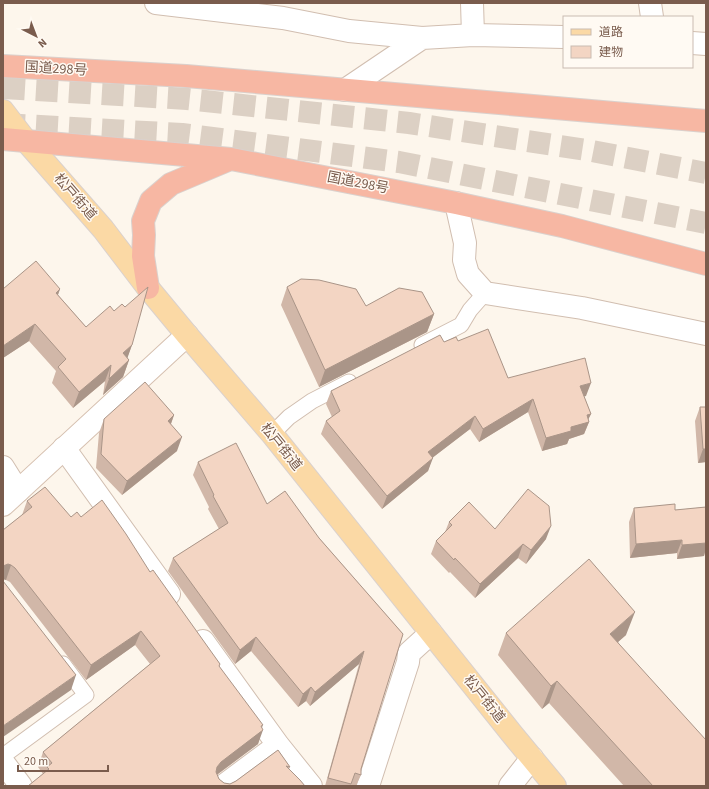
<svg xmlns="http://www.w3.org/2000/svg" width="709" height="789" font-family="'Source Sans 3','Noto Sans JP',sans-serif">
<rect width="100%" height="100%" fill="#fdf6ec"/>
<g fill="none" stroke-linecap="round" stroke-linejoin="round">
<path stroke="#dcd0c4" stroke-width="22" stroke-dasharray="22 11" stroke-linecap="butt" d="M3,88L187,99L409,123L587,150L706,173
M3,124L182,134L399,162L706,223"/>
<defs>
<path id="lane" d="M422,345L461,325L470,310L485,293
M272,434L289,417L312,401L349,382
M3,756L86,695L63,664"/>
<path id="street" d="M156,3L283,18L349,31L422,38L473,35L564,37
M472,3L473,35
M650,3L652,17
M692,43L706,44
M345,90L422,38
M456,203L465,243L464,260L468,274L485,293L582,308L706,334
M64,448L169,594
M3,467L18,491
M203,641L278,745L311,786
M3,762L21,786
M223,786L278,745
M368,786L408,662L409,653L431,633
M510,786L532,758"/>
<path id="secondary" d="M3,505L187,335"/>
<path id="primary" d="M3,111L26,141L103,229L148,288L187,335L272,434L512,734L555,786"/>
<path id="highway" d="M3,66L186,76L706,121
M3,139L231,159L456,203L562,226L706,264
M148,288L143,256L144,235L143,221L151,201L171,184L228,160"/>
</defs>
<use href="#lane" stroke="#d1beb0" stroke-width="17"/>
<use href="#street" stroke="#d1beb0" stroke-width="24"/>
<use href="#secondary" stroke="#d6c0b0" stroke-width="24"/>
<use href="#primary" stroke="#dad1cd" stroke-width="24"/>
<use href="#highway" stroke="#dad1cd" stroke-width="24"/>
<use href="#lane" stroke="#fff" stroke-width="15"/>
<use href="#street" stroke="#fff" stroke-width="22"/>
<use href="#secondary" stroke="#fff" stroke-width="22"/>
<use href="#primary" stroke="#fbd9a5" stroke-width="22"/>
<use href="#highway" stroke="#f7b7a3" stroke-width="22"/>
</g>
<path fill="#d1b7a8" d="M287,287L366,306L434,314L427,332L319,387L281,305Z
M3,289H60L58,295L86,327L132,345L127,358L129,360L123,377L103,395L105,381L73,408L52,383L56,371L29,341L3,358Z
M458,341L508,378L586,396H584L591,414L588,419L589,422L584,434L569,439L567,444L542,451L528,412L479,442L470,429L432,458L428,471L382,509L321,434L326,421L332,417L326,404L331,391L444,342Z
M700,407H706V462L698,463L695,421Z
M174,415L171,424L177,451L122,495L96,468L99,433L104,419Z
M198,462L267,504L319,538L403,634L361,769V775L356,786H325L359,664L310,706L306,701L298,707L251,651L235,664L168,571L173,558L219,529L208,509L209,507L193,475Z
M27,501L71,517H81L150,572L220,664L219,667L262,728L258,744L217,775L219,779L224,783L230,784L236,781L278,750L290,767L289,769L305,786H28L43,774L38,767L43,752L150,664L135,645L86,680L10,582L6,580L3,579V530L22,515Z
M706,507V552H705L704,556L677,559V553L630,558L629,522L634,508L675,510Z
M449,522L495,529L546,539L526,564L518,558L475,598L450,572L449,573L431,554L436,541L445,532Z
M506,633L626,635L618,642L706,786H624L549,703L542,709L498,655Z"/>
<path fill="#aa9588" d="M60,289L54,305L56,293Z
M434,314L427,332L319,387L325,370Z
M35,324L29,341L3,358V346Z
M132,345L126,362L123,353Z
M129,360L123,377L103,395L109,379Z
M111,365L105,381L73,408L79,392Z
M591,383L586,396L576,399L580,386Z
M533,399L528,412L479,442L483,429Z
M591,414L587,422H589L584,434L569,439L567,444L542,451L546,438L571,427L587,415Z
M174,415L169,429L168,421Z
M475,416L470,429L423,465L428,452Z
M182,437L177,451L122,495L127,481Z
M703,449H706V462L698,463Z
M433,458L428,471L382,509L387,496Z
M551,526L546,539L526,564L531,550Z
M682,540L677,553L630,558L636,544Z
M706,543V552H705L704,556L677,559L682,545Z
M523,544L518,558L475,598L480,584Z
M8,564L11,565L6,580L3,579V566Z
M635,612L626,635L602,656L610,634Z
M141,631L135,645L86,680L91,665Z
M256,637L251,651L235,664L240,650Z
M364,651L359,664L310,706L315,692Z
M76,675L71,690L3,737V726Z
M557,681L549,703L542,709L551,686Z
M311,687L306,701L298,707L303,694Z
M263,725L260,732L263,730L258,744L215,776L217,767L221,762Z"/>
<path fill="#f3d5c3" stroke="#aa9588" d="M36,261L60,289L56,293L86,327L110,306L114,311L122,304L125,307L148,287L132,345L123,353L129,360L109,379L111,365L79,392L58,367L66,359L35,324L3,346V289Z
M301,279L319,280L356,289L366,306L399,288L422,292L434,314L325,370L287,287Z
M488,329L508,378L585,358L591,383L580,386L591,414L587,415L589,422L571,427V431L546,438L533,399L483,429L475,416L428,452L433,458L387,496L326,421L340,411L331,391L440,335L444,342L456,337L458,341Z
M145,382L174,415L168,421L182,437L127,481L101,454L104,419Z
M700,407H706V449H703Z
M236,443L267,504L285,491L319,538L403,634L361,769V775L355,773L351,784L328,778L364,651L315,692L311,687L303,694L256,637L240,650L173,558L228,523L213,496L214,495L198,462Z
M45,487L71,517L77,512L81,517L102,500L126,534L150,572L153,570L220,664L219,666L263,725L261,726L263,730L221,762L217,767L216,772L219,779L224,783L230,784L236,781L278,750L290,767L286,766L300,780L305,786H28L49,769L47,767L52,763L43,752L160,656L141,631L91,665L15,568L11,565L8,564L3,566V530L32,507L27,501Z
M528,489L549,506L551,526L531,550L523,544L480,584L455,558L454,560L436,541L452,525L449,522L469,502L495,529Z
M675,504V510L706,507V543L682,545V540L636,544L634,508Z
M589,559L635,612L610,634L706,740V786H653L557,681L551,686L506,633Z
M3,581L76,675L3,726Z"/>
<g text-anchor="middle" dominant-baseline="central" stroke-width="3" stroke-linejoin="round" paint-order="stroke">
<g font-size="14" fill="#7a5c4d" stroke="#fffaf3">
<text transform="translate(56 69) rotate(3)">国道298号</text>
<text transform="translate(358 183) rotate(11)">国道298号</text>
<text transform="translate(75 197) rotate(49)">松戸街道</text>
<text transform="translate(281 447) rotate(51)">松戸街道</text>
<text transform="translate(484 699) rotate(51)">松戸街道</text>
</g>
</g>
<rect width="709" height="789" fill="none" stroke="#7a5c4d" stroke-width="8"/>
<rect x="563" y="16" width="130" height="52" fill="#fffaf3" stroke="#cabbb1"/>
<rect x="571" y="29" width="20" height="6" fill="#fbd9a5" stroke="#cabbb1"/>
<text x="599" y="36" font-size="12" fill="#7a5c4d">道路</text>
<rect x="571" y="46" width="20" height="12" fill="#f3d5c3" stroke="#cabbb1"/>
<text x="599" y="56" font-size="12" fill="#7a5c4d">建物</text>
<g transform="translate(36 36) rotate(138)" stroke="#fffaf3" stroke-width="3" paint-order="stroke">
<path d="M0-3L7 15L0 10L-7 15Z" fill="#7a5c4d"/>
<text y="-6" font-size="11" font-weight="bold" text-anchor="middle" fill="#7a5c4d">N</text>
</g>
<path d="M18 765v6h90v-6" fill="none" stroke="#7a5c4d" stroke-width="2"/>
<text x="24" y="765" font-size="12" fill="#7a5c4d" stroke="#fffaf3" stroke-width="3" paint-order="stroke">20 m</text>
</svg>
